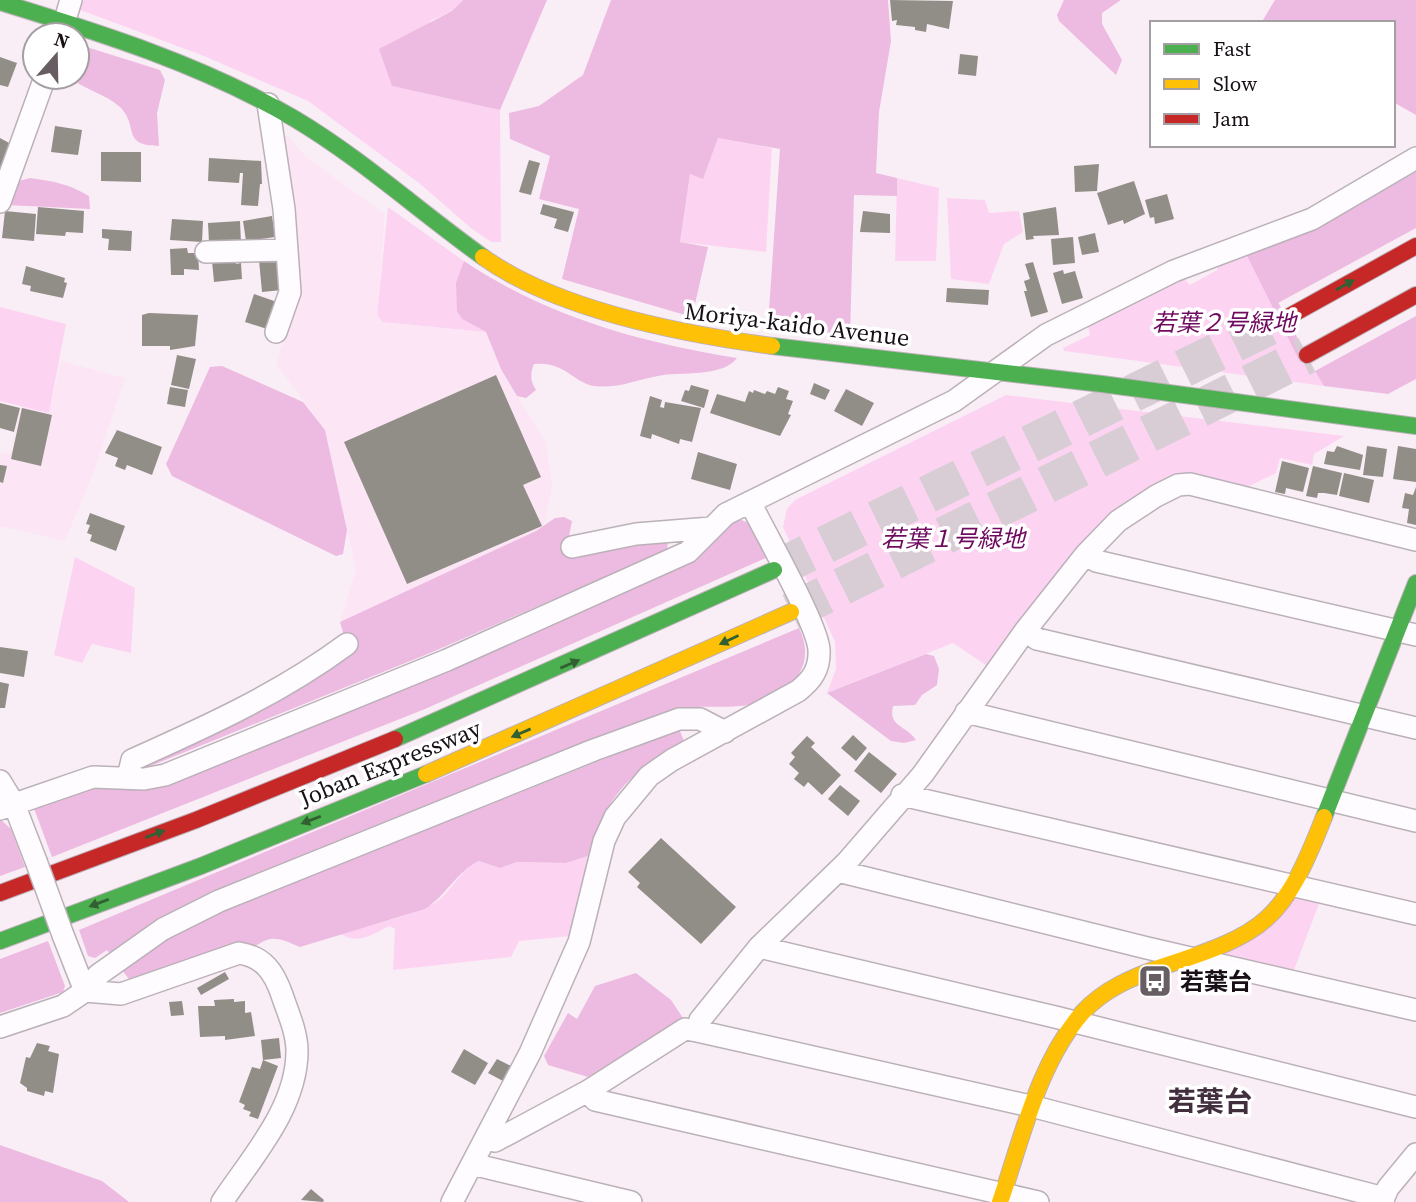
<svg xmlns="http://www.w3.org/2000/svg" width="1416" height="1202" font-family="'Source Serif 4','Noto Sans JP',serif">
<rect width="100%" height="100%" fill="#faeef6"/>
<path fill="#fce5f5" d="M288,136L307,158L385,214L377,315L381,322L486,332L501,369L546,443L552,486L544,525L536,531L340,622L356,570L325,430L276,364L298,296L279,137Z
M61,361L125,378L94,471L65,541L0,526V452L11,454L21,406L49,413Z"/>
<path fill="#fcd4f2" d="M76,0H463L452,11L430,21L392,86L500,110L501,242H491L472,229L419,183L308,101L204,56L75,8Z
M718,138L772,148L766,252L680,242L690,174L703,178Z
M897,178L939,188L936,261H895Z
M947,198L985,200L989,213L1019,211L1023,232L1004,244L989,284L951,279Z
M388,207L464,261L462,319L486,332L382,322L377,315Z
M1246,254L1300,361L1315,371L1324,386L1064,351L1063,348L1090,335L1088,327L1183,277L1190,285L1217,270L1220,261Z
M0,307L66,324L49,413L0,401Z
M1006,395L1344,436L1314,454L1312,465L1280,458L1276,473L1243,489L1169,480L987,666L953,643L827,693L836,669L835,642L783,527L787,509L795,500Z
M75,557L135,588L131,653L92,644L82,663L54,655Z
M588,856L571,936L519,941L511,957L393,970L395,929L390,926C372,934 357,946 340,933C365,925 421,916 440,899C454,887 461,869 479,861L500,868L517,862L566,863Z
M1296,894L1320,901L1294,970L1225,955Z"/>
<path fill="#edbae1" d="M463,0H547L500,110L392,86L379,49L452,11Z
M611,0H888L891,41L879,112L876,173L897,178V196L854,195L850,336L768,325L780,149L718,138L703,179L690,174L680,242L708,247L692,317L562,279L579,209L539,199L550,156L510,139L509,113L539,106L583,75Z
M1064,0H1121L1102,13V24L1122,60L1116,75L1059,21L1057,15Z
M1275,0H1416V115L1393,102V23H1261Z
M77,44L160,70L165,80L157,113L159,146C121,145 139,128 121,108C107,94 84,90 69,77H77Z
M1416,172V228L1278,303L1308,357L1300,362L1246,254L1312,231Z
M30,178C53,181 69,184 89,196L90,209L6,205L15,182Z
M464,261C548,317 638,342 737,358C722,378 680,371 658,376C636,380 617,389 594,386C572,382 565,361 534,364C530,374 530,381 536,390L526,398L517,396L501,369L486,332L462,319L457,311L456,283Z
M1416,316V379L1388,394L1324,386L1315,371Z
M222,366L303,402L325,430L347,530L343,554L336,556L172,476L166,464L210,367Z
M564,517L572,521L568,541H668L667,550L430,653L148,767L144,761L345,639L340,622L536,531L555,518Z
M739,519L751,524L768,557L425,709L52,857L32,803L89,782L146,786Z
M799,628C821,672 780,703 739,706C719,708 700,705 679,709L111,955L107,950L95,958L88,956L79,930Z
M926,654L934,656L939,669L937,685L922,695L915,705L893,706C888,727 906,725 916,740L904,743L891,741L827,693Z
M679,729L684,741C632,770 604,798 588,856L566,863L517,862L500,868L479,861C457,871 446,896 425,909L300,947C283,940 272,933 256,946L243,944L133,984L121,969L166,939L206,918Z
M0,819L11,829L25,867L0,876Z
M48,941L65,986L63,992L0,1013V959Z
M636,973L671,1000L683,1018L588,1077L548,1065L544,1056L568,1013L577,1019L595,986Z
M0,1145L102,1181L129,1202H0Z"/>
<path fill="#918e87" d="M890,0L953,1L949,29L927,24L926,32L915,30V27L896,25L897,20L892,21Z
M960,54L978,56L976,76L958,74Z
M0,57L17,63L8,87L0,85Z
M55,126L82,130L78,155L51,152Z
M0,138L11,144L0,171Z
M101,152H141V182L101,181Z
M209,158L261,161L262,184H260L258,206L241,205L243,173H240L239,183L208,181Z
M529,160L540,163L531,195L519,192Z
M1099,164L1097,191L1075,192L1074,166Z
M1134,181L1145,214L1124,224L1123,220L1108,225L1097,193Z
M1167,194L1174,219L1155,224L1154,217L1150,218L1145,200Z
M543,204L574,212L568,232L554,228L557,219L540,214Z
M38,207L84,211L83,233L66,232L65,236L36,234Z
M1056,207L1059,235L1033,236L1034,239L1026,240L1023,213Z
M5,211L36,214L34,241L2,238Z
M863,211L890,214V233L860,232Z
M272,216L275,237L246,241L243,221Z
M172,219L203,221L202,242L170,240Z
M240,221L241,243H209L208,223Z
M102,229L132,231L131,251L108,250L109,239L102,238Z
M1095,233L1099,252L1082,255L1078,237Z
M1073,237L1075,263L1053,265L1051,239Z
M187,248L188,253H198L199,270L184,269V275H171L170,249Z
M279,258L282,290L262,292L259,260Z
M236,259V264L241,263L242,279L214,282L212,261Z
M1033,262L1048,312L1031,317L1024,291H1027L1024,281L1030,279L1025,264Z
M26,266L65,278L64,282L67,283L63,298L30,291L31,286L22,284Z
M1063,270L1064,274L1075,271L1083,298L1062,304L1053,273Z
M947,288L989,290L988,305L946,302Z
M254,294L277,302L267,329L245,322Z
M149,313L198,315L195,346L170,350V346H142V315Z
M177,355L196,359L189,389L171,385Z
M496,375L541,477L523,485L542,526L407,584L344,442Z
M814,383L830,390L825,400L810,394Z
M691,385L709,390L704,408L681,401L685,390L689,391Z
M170,387L188,390L185,407L167,404Z
M778,387L789,391L786,399L793,401L788,414L791,415L780,436L710,413L717,394L745,402L749,391L753,393L754,390L765,394L767,391L775,394Z
M846,389L874,403L862,426L834,411Z
M650,396L662,400L660,407L664,408L665,402L701,408L692,442L680,439L679,444L652,434L651,439L640,436Z
M0,403L20,408L14,432L0,428Z
M22,408L52,415L41,466L11,459Z
M117,430L162,447L152,475L127,465L125,470L115,466L118,458L105,453Z
M1337,446L1363,455L1360,470L1324,464L1327,451L1334,452Z
M1367,446L1387,449L1383,477L1363,475Z
M1398,446L1416,449V482L1393,479Z
M698,452L737,464L730,490L691,479Z
M1282,461L1309,468L1303,492L1286,488L1285,494L1275,492Z
M0,465L7,466L3,483L0,482Z
M1313,466L1342,473L1337,495L1324,493H1318L1317,498L1306,496Z
M1344,473L1374,480L1369,503L1339,496Z
M1416,487V525L1407,523L1409,509L1402,508L1405,493L1413,495Z
M90,513L125,526L116,551L90,541L92,535L87,533L90,525L86,524Z
M0,647L28,651L24,677L0,673Z
M0,682L9,684L5,708H0Z
M853,735L867,748L856,761L841,748Z
M807,736L815,743L811,747L841,775L822,795L808,782L804,787L794,779L799,773L789,764L795,757L791,753Z
M869,752L897,774L881,793L854,771Z
M840,785L860,801L848,816L828,799Z
M661,838L736,907L701,944L637,887L640,883L628,872Z
M225,972L229,979L201,995L197,988Z
M234,999V1002L245,1001V1013L251,1012L255,1036L225,1040V1036L200,1037L198,1006H215L214,1000Z
M182,1001L184,1015L171,1016L169,1002Z
M279,1038L281,1058L263,1060L261,1040Z
M37,1043L50,1046L48,1051L59,1054L53,1093L45,1091L44,1096L27,1091V1088L20,1083L26,1057L30,1058Z
M464,1049L488,1063L475,1085L451,1072Z
M497,1059L511,1066L503,1081L488,1073Z
M263,1060L278,1066L258,1119L249,1116L251,1112L243,1109L245,1105L239,1102L252,1067L260,1069Z
M311,1189L324,1200L323,1202L301,1200Z"/>
<g fill="none" stroke-linecap="round" stroke-linejoin="round">
<path stroke="#d8cdd4" stroke-width="38" stroke-dasharray="38 19" stroke-linecap="butt" d="M774,570L1286,318
M791,612L1307,355"/>
<defs>
<path id="street" d="M61,33L71,0
M268,104L284,209L290,292L276,332
M0,202L45,77
M206,252L287,250
M572,547L636,534L711,528
M1086,554L1096,561L1416,635
M1025,631L1037,639L1416,728
M966,712L1416,821
M128,777L132,760C206,727 281,693 347,644
M0,781L14,804L36,861
M902,795L1416,914
M0,809L93,777L144,779L165,775L447,660L688,552L726,514L954,401L1046,335L1174,271L1312,219L1416,158
M838,871L1147,948L1416,1010
M63,935L85,991L121,994L239,953C264,957 274,972 282,995C288,1013 297,1032 297,1051C297,1108 252,1157 222,1202
M759,947L1055,1017L1416,1107
M0,1027L63,1006L85,991L98,975L163,929L219,901L594,750L679,719H700L725,732
M697,1031L1035,1107L1384,1198
M588,1091L595,1100L1038,1202
M486,1138L495,1141L588,1091L685,1029L697,1031L700,1020L759,947L846,863L923,774L1025,631L1086,554L1118,521L1156,496L1178,485L1190,484L1416,540
M472,1164L631,1202
M452,1202L530,1053L579,942L604,841L615,817L649,776L672,760L798,691C812,680 820,669 819,650C818,625 764,531 750,502
M1382,1202L1388,1188L1416,1154"/>
<path id="fast" d="M0,2C101,33 203,65 295,119C362,159 420,212 483,257
M772,346L1102,384L1416,426
M395,739L774,570
M1324,817L1416,583
M0,941L201,866L426,774"/>
<path id="slow" d="M483,257C557,310 682,334 772,346
M426,774L791,612
M1000,1202C1022,1139 1038,1063 1083,1012C1104,989 1133,977 1161,967C1266,933 1283,922 1324,817"/>
<path id="jam" d="M1286,318L1416,246
M1307,355L1416,295
M0,893L196,820L395,739"/>
</defs>
<use href="#street" stroke="#bbb1b8" stroke-width="24"/>
<use href="#fast" stroke="#bbb1b8" stroke-width="18"/>
<use href="#slow" stroke="#bbb1b8" stroke-width="18"/>
<use href="#jam" stroke="#bbb1b8" stroke-width="18"/>
<use href="#street" stroke="#fefcfe" stroke-width="21"/>
<use href="#fast" stroke="#4caf50" stroke-width="16"/>
<use href="#slow" stroke="#ffc107" stroke-width="16"/>
<use href="#jam" stroke="#c62828" stroke-width="16"/>
<defs>
<path id="street-bridge" d="M36,861L63,935"/>
</defs>
<use href="#street-bridge" stroke="#bbb1b8" stroke-width="24" stroke-linecap="butt"/>
<use href="#street-bridge" stroke="#fefcfe" stroke-width="21"/>
</g>
<defs><path id="oneway-solid" d="M-6-.8H1V-3.2L6.5 0L1 3.2V.8H-6Z" transform="scale(1.75)"/></defs>
<g fill="#326033">
<use href="#oneway-solid" transform="translate(1345 285) rotate(-29)"/>
<use href="#oneway-solid" transform="translate(729 640) rotate(155)"/>
<use href="#oneway-solid" transform="translate(570 664) rotate(-23)"/>
<use href="#oneway-solid" transform="translate(521 733) rotate(157)"/>
<use href="#oneway-solid" transform="translate(311 820) rotate(159)"/>
<use href="#oneway-solid" transform="translate(155 834) rotate(-21)"/>
<use href="#oneway-solid" transform="translate(99 903) rotate(159)"/>
</g>
<defs>
<symbol id="bus-square" viewBox="-11 -11 22 22"><rect x="-9" y="-9" width="18" height="18" rx="4" fill="#675e64" stroke="#fff"/><path d="M-5-6H5V4H4V6H2V4H-2V6H-4V4H-5ZM-3.5-4V0h7V-4ZM-3.5 1.2v1.5H-2V1.2ZM2 1.2v1.5H3.5V1.2Z" fill="#fff"/></symbol>
</defs>
<g fill-rule="evenodd">
<use href="#bus-square" x="1136" y="962" width="38" height="38"/>
</g>
<g text-anchor="middle" dominant-baseline="central" stroke-width="7" stroke-linejoin="round" paint-order="stroke">
<g font-size="24" font-style="italic" fill="#6f0a5f" stroke="#fff">
<text x="1224" y="322">若葉２号緑地</text>
<text x="953" y="538">若葉１号緑地</text>
</g>
<g font-size="24" fill="#181016" stroke="#fff">
<text transform="translate(797 324) rotate(7)">Moriya-kaido Avenue</text>
<text transform="translate(390 763) rotate(-22)">Joban Expressway</text>
</g>
<g font-size="24" font-weight="bold" fill="#181016" stroke="#fff" text-anchor="start">
<text x="1180" y="981">若葉台</text>
</g>
<g font-size="28" font-weight="bold" fill="#422f3d" stroke="#fff">
<text x="1210" y="1101">若葉台</text>
</g>
</g>
<rect x="1150" y="21" width="245" height="126" fill="#ffffff" stroke="#a39fa2" stroke-width="2"/>
<rect x="1164" y="44" width="35" height="10" fill="#4caf50" stroke="#a39fa2" stroke-width="2"/>
<text x="1213" y="56" font-size="21" fill="#181016">Fast</text>
<rect x="1164" y="79" width="35" height="10" fill="#ffc107" stroke="#a39fa2" stroke-width="2"/>
<text x="1213" y="91" font-size="21" fill="#181016">Slow</text>
<rect x="1164" y="114" width="35" height="10" fill="#c62828" stroke="#a39fa2" stroke-width="2"/>
<text x="1213" y="126" font-size="21" fill="#181016">Jam</text>
<g transform="translate(56 56) rotate(20)"><circle r="33" fill="#ffffff" stroke="#a39fa2" stroke-width="2"/>
<path d="M0-5L12 26L0 18L-12 26Z" fill="#675e64"/>
<text y="-10" font-size="19" font-weight="bold" text-anchor="middle" fill="#181016">N</text>
</g>
</svg>
